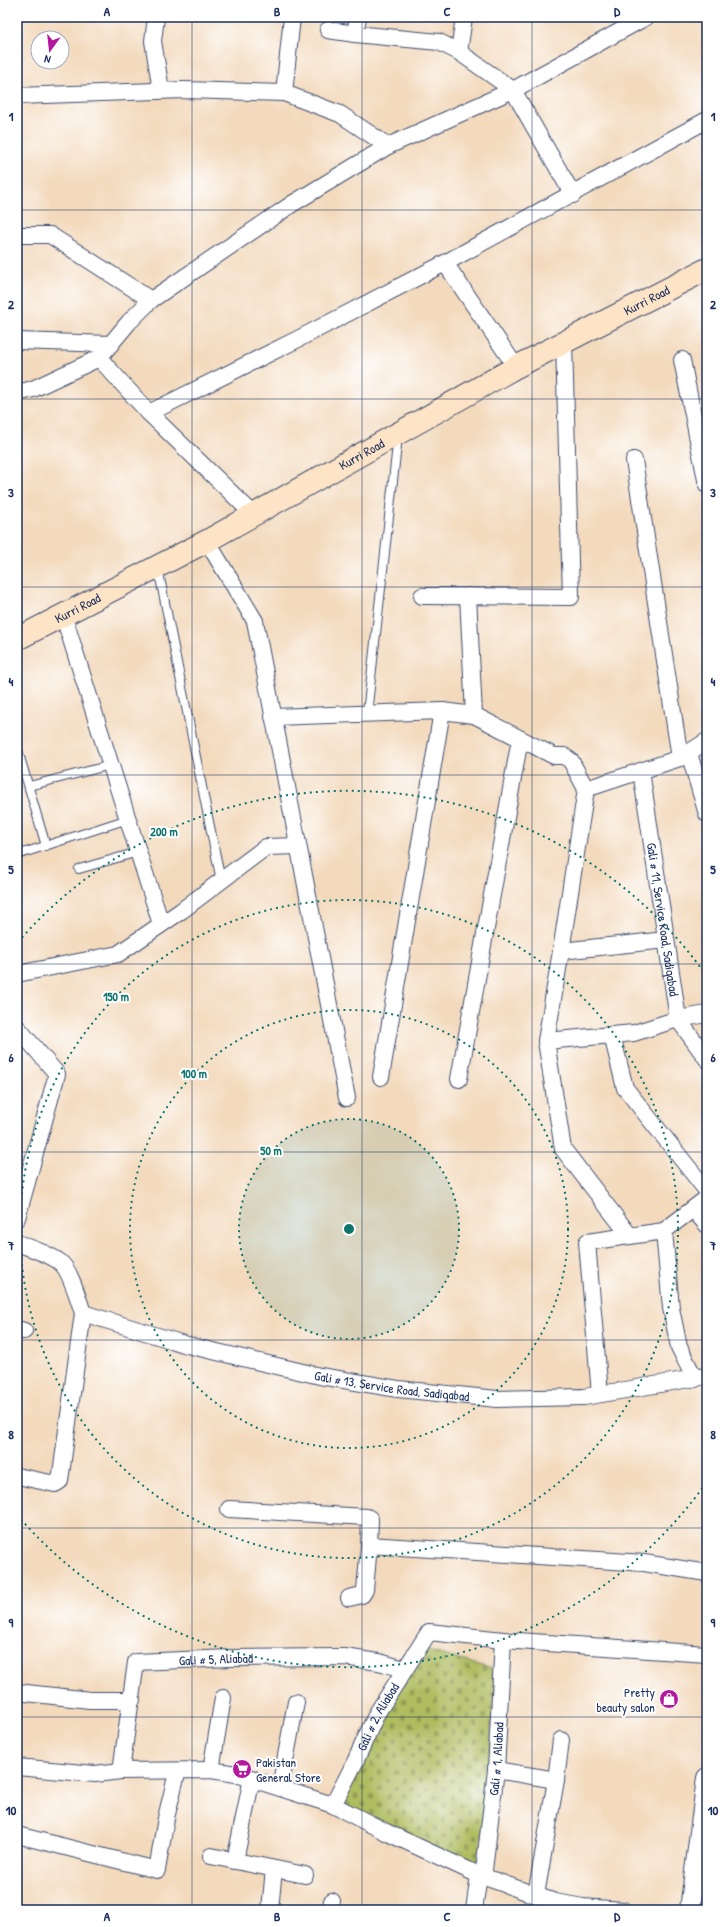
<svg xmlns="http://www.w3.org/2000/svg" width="724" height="1927" font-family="'Patrick Hand',sans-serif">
<defs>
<pattern id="cemetery-stones" width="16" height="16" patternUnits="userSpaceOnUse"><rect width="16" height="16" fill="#afbc5e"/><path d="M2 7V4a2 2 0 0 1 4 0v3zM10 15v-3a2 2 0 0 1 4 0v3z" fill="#8e9951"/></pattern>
</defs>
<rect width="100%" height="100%" fill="#fff"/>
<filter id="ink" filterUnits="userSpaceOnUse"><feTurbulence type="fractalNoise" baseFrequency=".025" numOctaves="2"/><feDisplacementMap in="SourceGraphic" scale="8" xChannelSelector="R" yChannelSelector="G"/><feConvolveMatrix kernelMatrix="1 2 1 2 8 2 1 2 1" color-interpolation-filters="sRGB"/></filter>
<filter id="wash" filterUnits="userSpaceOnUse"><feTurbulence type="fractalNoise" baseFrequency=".012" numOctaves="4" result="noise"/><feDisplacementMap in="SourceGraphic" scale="16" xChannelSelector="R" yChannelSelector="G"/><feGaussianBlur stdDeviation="0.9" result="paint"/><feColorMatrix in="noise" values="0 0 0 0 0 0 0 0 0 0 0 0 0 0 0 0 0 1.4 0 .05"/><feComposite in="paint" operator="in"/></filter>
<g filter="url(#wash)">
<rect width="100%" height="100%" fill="#f3dabd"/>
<path fill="url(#cemetery-stones)" stroke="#65765e" d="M425,1650L497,1670L479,1871L339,1803L387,1705Z"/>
</g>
<g filter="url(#ink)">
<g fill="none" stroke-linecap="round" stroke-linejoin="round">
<defs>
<path id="service" d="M158,568L221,881
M367,714L398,436
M17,747L46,846
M29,786L111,765
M17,855L128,819
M79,869L138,852"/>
<g id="minor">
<path d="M156,17L153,41L161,90"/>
<path d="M358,17L355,34L439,42L459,52L513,90L573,195"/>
<path d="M328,30L355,34"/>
<path d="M459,52L464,17"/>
<path d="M284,93L292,17"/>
<path d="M17,96L184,90L284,93L340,114L388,146"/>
<path d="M17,235H50L151,300"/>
<path d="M17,341L111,344"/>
<path d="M682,360L707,485"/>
<path d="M516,367L445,263L707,120"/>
<path d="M17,393L33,389L99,358"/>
<path d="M149,413L298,339L445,263"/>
<path d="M634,460L680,758"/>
<path d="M254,515L149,413L99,358L129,322L151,300L292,204L388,146L513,90L646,17"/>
<path d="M207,541L255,621L347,1098"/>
<path d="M422,596L571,597L564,342"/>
<path d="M63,614L161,924"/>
<path d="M474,715L554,756H564L571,761L586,789L561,951L546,1041L563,1149L630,1236"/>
<path d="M273,717L442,711L474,715L468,596"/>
<path d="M689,753L707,814"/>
<path id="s1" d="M641,771L678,1019L707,1059"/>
<path d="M586,789L680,758L707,741"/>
<path d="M561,951L666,940"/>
<path d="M17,974L118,954L181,911L266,847L298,846"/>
<path d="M17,1027L57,1074L17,1218"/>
<path d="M612,1035L625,1088L707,1191"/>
<path d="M546,1041L634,1033L678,1019L707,1014"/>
<path d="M381,1077L442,711"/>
<path d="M459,1079L520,739"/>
<path d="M693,1209L707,1225"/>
<path d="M664,1231L671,1308L679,1347L695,1379"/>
<path d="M17,1243C28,1247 55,1256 62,1264C71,1273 79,1301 83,1313L60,1481L55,1484L17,1476"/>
<path id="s2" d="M83,1313L187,1345L320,1376L398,1389L497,1399L584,1397L707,1376"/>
<path d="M17,1329L24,1331"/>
<path d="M600,1394L587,1242L664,1231L707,1198"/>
<path d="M229,1509L367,1517L370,1519L369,1545L644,1563L707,1573"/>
<path d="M349,1598L362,1595L365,1590L369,1545"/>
<path d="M17,1692L90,1700H132"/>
<path d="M17,1767L95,1774L121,1771L211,1770L236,1774L333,1805L386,1832L479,1875L524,1891L555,1902L583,1907L623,1910"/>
<path d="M211,1770L223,1698"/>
<path d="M496,1770L556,1780"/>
<path id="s3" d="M121,1771L136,1662L230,1658L344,1657L379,1662L404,1669"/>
<path d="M280,1788L296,1702"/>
<path id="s4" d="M333,1805L355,1762L377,1713L429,1632L503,1640L707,1654"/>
<path d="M17,1835L157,1870L166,1818L176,1777L174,1771"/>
<path d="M211,1856L305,1875"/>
<path d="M235,1861L252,1778"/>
<path id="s5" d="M479,1875L484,1870L496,1770L503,1640"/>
<path d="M536,1895L556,1780L561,1740"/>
<path d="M270,1910L274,1869"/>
<path d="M330,1910L332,1901"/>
<path d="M474,1910L479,1875"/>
</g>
<path id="tertiary" d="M690,1910L707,1778"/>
<g id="secondary">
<path id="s6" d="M17,639L207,541L516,367L707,269"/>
</g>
</defs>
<use href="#service" stroke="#3b496c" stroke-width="10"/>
<use href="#minor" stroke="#3b496c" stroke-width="18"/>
<use href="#tertiary" stroke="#3b496c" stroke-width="22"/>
<use href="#secondary" stroke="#3b496c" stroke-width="24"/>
<use href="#service" stroke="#fff" stroke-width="8"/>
<use href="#minor" stroke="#fff" stroke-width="16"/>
<use href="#tertiary" stroke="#fff" stroke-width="20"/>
<use href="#secondary" stroke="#fee4c6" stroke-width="22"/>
</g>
</g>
<path fill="none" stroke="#1b2f5e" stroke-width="1" stroke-opacity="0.55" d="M192,17V1910M362,17V1910M532,17V1910M17,210H707M17,399H707M17,587H707M17,775H707M17,964H707M17,1152H707M17,1340H707M17,1528H707M17,1717H707"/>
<circle cx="349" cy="1229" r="110" fill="#0f766e" fill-opacity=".12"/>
<g fill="none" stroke="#0f766e" stroke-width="2" stroke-dasharray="2 4">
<circle cx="349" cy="1229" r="110"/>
<circle cx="349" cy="1229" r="219"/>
<circle cx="349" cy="1229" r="329"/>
<path d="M706 1483A438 438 0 0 1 18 1516M18 942A438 438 0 0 1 706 975"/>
</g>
<defs>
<symbol id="shop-disc" viewBox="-11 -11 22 22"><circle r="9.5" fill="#b5179e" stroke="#fff"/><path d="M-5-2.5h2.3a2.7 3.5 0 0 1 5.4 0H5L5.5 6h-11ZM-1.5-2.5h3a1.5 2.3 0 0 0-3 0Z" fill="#fff"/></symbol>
<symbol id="supermarket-disc" viewBox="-11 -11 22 22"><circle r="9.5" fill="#b5179e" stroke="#fff"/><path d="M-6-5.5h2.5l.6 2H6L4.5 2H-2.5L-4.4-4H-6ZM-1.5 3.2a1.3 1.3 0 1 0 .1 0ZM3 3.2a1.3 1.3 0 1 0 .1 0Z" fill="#fff"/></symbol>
</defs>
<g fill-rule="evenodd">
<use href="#shop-disc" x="658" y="1688" width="22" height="22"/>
<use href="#supermarket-disc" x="231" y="1758" width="22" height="22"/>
</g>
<g text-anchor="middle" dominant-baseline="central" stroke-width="4" stroke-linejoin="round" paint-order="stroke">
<g font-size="13" fill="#1b2f5e" stroke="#fff">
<text stroke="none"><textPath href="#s6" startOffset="715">Kurri Road</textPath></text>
<text stroke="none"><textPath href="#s6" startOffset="391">Kurri Road</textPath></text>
<text stroke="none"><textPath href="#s6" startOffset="68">Kurri Road</textPath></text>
<text stroke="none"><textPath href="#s1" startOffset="150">Gali # 11, Service Road, Sadiqabad</textPath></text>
<text stroke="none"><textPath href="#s2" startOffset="318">Gali # 13, Service Road, Sadiqabad</textPath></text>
<text stroke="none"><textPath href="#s3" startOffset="190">Gali # 5, Aliabad</textPath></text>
<text stroke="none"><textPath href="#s4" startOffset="99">Gali # 2, Aliabad</textPath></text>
<text stroke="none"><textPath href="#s5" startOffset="119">Gali # 1, Aliabad</textPath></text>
</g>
<g font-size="13" fill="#1b2f5e" stroke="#fff" text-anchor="end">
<text x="655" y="1692">Pretty<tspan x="655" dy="15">beauty salon</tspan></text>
<text x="256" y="1762" text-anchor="start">Pakistan<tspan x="256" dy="15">General Store</tspan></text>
</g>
</g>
<circle cx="349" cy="1229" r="6" fill="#0f766e" stroke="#fff" stroke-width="2"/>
<g font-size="12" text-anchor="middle" font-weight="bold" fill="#0f766e" stroke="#fff" stroke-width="4" stroke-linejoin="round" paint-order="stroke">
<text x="164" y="836">200 m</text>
<text x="116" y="1001">150 m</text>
<text x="194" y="1078">100 m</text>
<text x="271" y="1155">50 m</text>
</g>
<rect width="724" height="1927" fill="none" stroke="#fff" stroke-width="44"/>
<g transform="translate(50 50) rotate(195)"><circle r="19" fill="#ffffff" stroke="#a4acbf"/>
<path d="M0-3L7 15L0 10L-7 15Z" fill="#b5179e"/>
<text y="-6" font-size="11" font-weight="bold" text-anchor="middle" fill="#1b2f5e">N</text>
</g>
<rect x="22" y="22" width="680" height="1883" fill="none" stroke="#1b2f5e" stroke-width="1.5"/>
<g font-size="13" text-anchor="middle" font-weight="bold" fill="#1b2f5e">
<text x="107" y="16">A</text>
<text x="277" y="16">B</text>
<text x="447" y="16">C</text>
<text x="617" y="16">D</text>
<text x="11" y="121">1</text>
<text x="713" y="121">1</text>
<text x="11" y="309">2</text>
<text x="713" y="309">2</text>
<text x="11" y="497">3</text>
<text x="713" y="497">3</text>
<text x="11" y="686">4</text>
<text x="713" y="686">4</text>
<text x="11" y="874">5</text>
<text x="713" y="874">5</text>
<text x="11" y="1062">6</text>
<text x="713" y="1062">6</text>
<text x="11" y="1250">7</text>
<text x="713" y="1250">7</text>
<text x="11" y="1439">8</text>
<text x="713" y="1439">8</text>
<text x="11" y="1627">9</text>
<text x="713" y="1627">9</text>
<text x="11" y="1815">10</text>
<text x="713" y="1815">10</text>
<text x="107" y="1921">A</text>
<text x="277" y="1921">B</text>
<text x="447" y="1921">C</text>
<text x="617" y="1921">D</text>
</g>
</svg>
